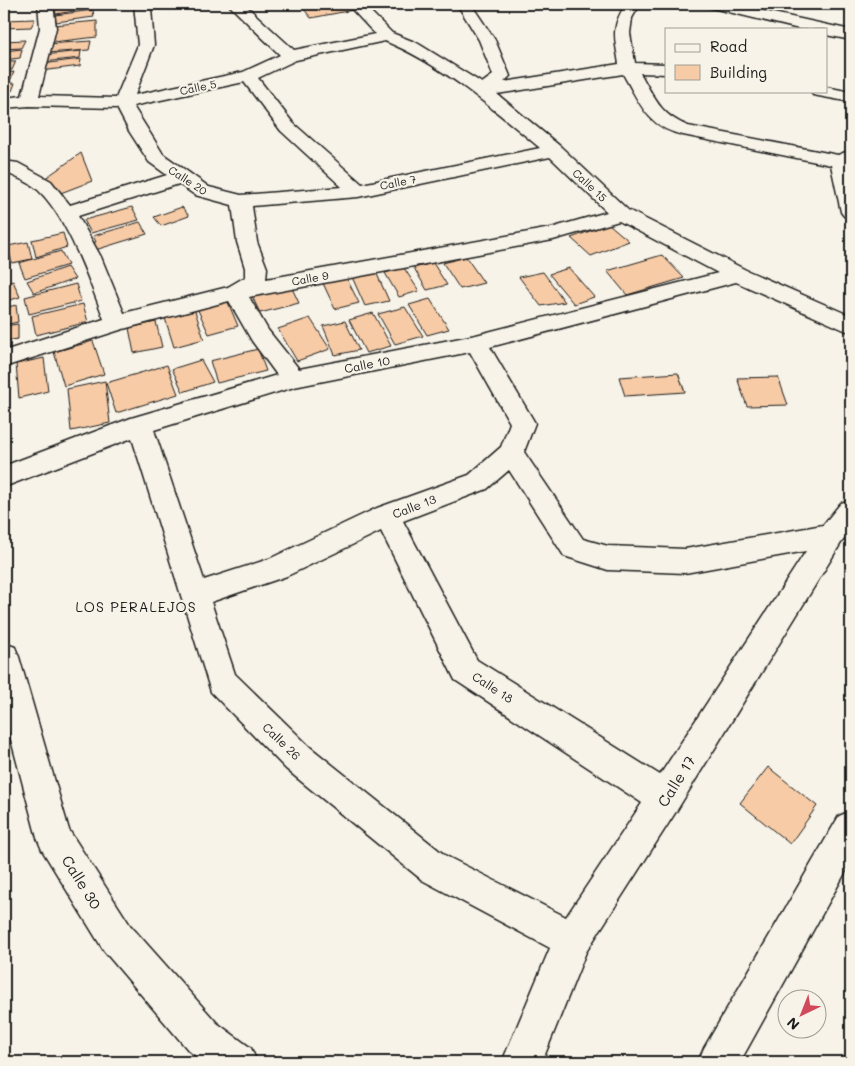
<svg xmlns="http://www.w3.org/2000/svg" width="855" height="1066" font-family="Mali,sans-serif">
<rect width="100%" height="100%" fill="#f7f3e8"/>
<filter id="ink" filterUnits="userSpaceOnUse"><feTurbulence type="fractalNoise" baseFrequency=".02" numOctaves="2"/><feDisplacementMap in="SourceGraphic" scale="10" xChannelSelector="R" yChannelSelector="G"/><feConvolveMatrix kernelMatrix="1 2 1 2 8 2 1 2 1" color-interpolation-filters="sRGB"/></filter>
<g filter="url(#ink)">
<path fill="#f7cba6" stroke="#1c1c1c" d="M54,4H79L80,10L56,14Z
M300,4H347L353,10L311,18Z
M93,10L94,17L56,22L55,15Z
M35,19L31,27L4,28L5,20Z
M97,21V37L53,42L54,25Z
M25,40L21,48L4,49V41Z
M91,41L89,50L45,53L47,44Z
M22,49L20,58L4,60V51Z
M81,51L80,58L43,62L44,55Z
M81,59L80,66L41,71V64Z
M4,61H16L12,70H4Z
M14,72L10,81H4V73Z
M4,83H15L12,91H4Z
M81,153L92,181L58,194L44,179Z
M132,207L139,220L91,233L84,220Z
M182,207L189,216L161,226L154,217Z
M140,222L147,234L92,251L88,244L96,242L93,236Z
M609,224L629,241L591,256L571,238Z
M63,233L67,247L36,257L32,240Z
M28,242L32,259L12,263L8,246Z
M61,251L68,265L25,278L19,263Z
M662,255L684,278L627,295L607,271Z
M466,257L484,283L460,289L443,263Z
M433,263L447,285L427,290L414,268Z
M67,267L75,279L34,293L27,281Z
M404,268L419,291L399,297L385,273Z
M569,268L594,297L574,304L549,274Z
M376,272L389,301L365,306L352,277Z
M543,272L565,302L541,306L519,277Z
M344,273L359,303L335,309L321,279Z
M13,281L20,297L4,302V284Z
M76,284L81,301L29,314L25,297Z
M290,284L299,303L260,313L251,294Z
M430,299L449,329L427,335L409,305Z
M227,300L238,326L209,334L197,308Z
M83,304L88,322L36,335L32,316Z
M16,305L18,322L4,325V308Z
M405,307L423,336L395,344L378,314Z
M194,308L204,339L174,347L164,315Z
M373,313L391,346L366,353L349,320Z
M310,318L330,349L297,361L278,329Z
M345,321L359,350L335,355L323,326Z
M156,322L162,347L134,353L129,328Z
M18,324V339L4,341V326Z
M93,341L104,374L64,386L54,352Z
M258,349L266,371L217,383L210,361Z
M44,358L48,391L19,398L16,364Z
M201,360L213,382L183,392L172,369Z
M167,365L178,394L116,413L106,383Z
M678,373L685,392L625,396L619,377Z
M778,377L788,405L747,406L737,378Z
M105,381L110,423L71,431L67,389Z
M768,767L817,806L790,844L740,803Z"/>
<g fill="none" stroke-linecap="round" stroke-linejoin="round">
<defs>
<path id="minor" d="M38,4H53L56,28L39,96L116,98L138,45L134,4H148L151,8L154,45L135,95L243,72L280,55L228,4H244L294,50L375,34L347,4H363L392,33L417,43L482,83L493,75L479,40L457,4H471L495,40L510,76L504,82L619,64C615,38 610,28 626,4H640L632,18L630,33L635,63L666,64V74L640,73C655,98 659,114 688,126L838,155L851,150V218L844,216L841,212L831,165L683,135C647,127 640,103 623,74L497,94L561,147L628,210L746,270L851,316V333L736,282L490,347L535,423L524,452L583,539L608,546L685,549L823,525L841,503L851,500V530L841,543L677,810L586,952L542,1062H502L550,948L422,880L286,769L211,692L132,438L4,487V466L131,418L277,375L252,341L229,301L123,329L4,367V351L104,319C89,280 68,218 38,190C30,182 17,178 7,173H4V161L18,163L51,181L70,205L167,175L149,162L129,131L117,108L29,106L4,108V98L22,96L40,28ZM385,41C443,65 492,108 540,148L362,184L293,123L258,78L296,60ZM244,82L281,131L342,187L241,195L209,187L163,154L133,106ZM550,157L607,212L551,228L266,279L267,268L257,242L252,206L358,197ZM179,184L195,195L232,205L237,242L245,268V277L228,287L124,313L101,257L78,216ZM619,221L718,273L476,335L299,369L268,330L249,297L553,240ZM470,352L510,423L501,447L469,475L377,508L269,559L204,580L154,430L294,387ZM509,470L564,556L608,570L685,573L806,551L660,775L477,660L403,521L487,489ZM381,531L455,680L642,803L566,917L446,856L310,747L235,674L211,602L287,576Z
M705,4H732L851,30V40L826,35V29H799L708,7Z
M826,87L851,92V102L813,95L811,91H826Z
M4,643L15,647L19,657L69,830L130,925L217,1023L251,1048L257,1062H204L189,1051L104,951L42,850L37,838L4,713Z
M851,811V862L740,1062H698L704,1048L839,816Z"/>
</defs>
<use href="#minor" stroke="#1c1c1c" stroke-width="3"/>
<use href="#minor" fill="#f7f3e8" fill-rule="evenodd"/>
</g>
</g>
<g text-anchor="middle" dominant-baseline="central" stroke-width="4.5" stroke-linejoin="round" paint-order="stroke">
<g font-size="11" fill="#1c1c1c" stroke="#f7f3e8">
<text transform="translate(198 87) rotate(-12)">Calle 5</text>
<text transform="translate(188 180) rotate(33)">Calle 20</text>
<text transform="translate(398 182) rotate(-11)">Calle 7</text>
<text transform="translate(590 185) rotate(43)">Calle 15</text>
<text transform="translate(310 278) rotate(-10)">Calle 9</text>
</g>
<g font-size="12" fill="#1c1c1c" stroke="#f7f3e8">
<text transform="translate(367 364) rotate(-11)">Calle 10</text>
<text transform="translate(414 506) rotate(-21)">Calle 13</text>
<text transform="translate(493 687) rotate(33)">Calle 18</text>
<text transform="translate(282 741) rotate(44)">Calle 26</text>
</g>
<g font-size="14" letter-spacing="1" fill="#1c1c1c" stroke="#f7f3e8">
<text x="136" y="606">LOS PERALEJOS</text>
</g>
<g font-size="15" fill="#1c1c1c" stroke="#f7f3e8">
<text transform="translate(676 781) rotate(-58)">Calle 17</text>
<text transform="translate(82 882) rotate(58)">Calle 30</text>
</g>
</g>
<rect width="855" height="1066" fill="none" stroke="#f7f3e8" stroke-width="20"/>
<rect x="10" y="10" width="835" height="1046" fill="none" stroke="#1c1c1c" stroke-width="2" filter="url(#ink)"/>
<rect x="665" y="28" width="162" height="65" fill="#f7f3e8" stroke="#9f9d96"/>
<rect x="675" y="44" width="25" height="8" fill="#f7f3e8" stroke="#9f9d96"/>
<text x="710" y="52" font-size="15" fill="#1c1c1c">Road</text>
<rect x="675" y="65" width="25" height="15" fill="#f7cba6" stroke="#9f9d96"/>
<text x="710" y="78" font-size="15" fill="#1c1c1c">Building</text>
<g transform="translate(802 1014) rotate(223)"><circle r="24" fill="#f7f3e8" stroke="#9f9d96"/>
<path d="M0-4L9 19L0 12L-9 19Z" fill="#d1495b"/>
<text y="-8" font-size="14" font-weight="bold" text-anchor="middle" fill="#1c1c1c">N</text>
</g>
</svg>
